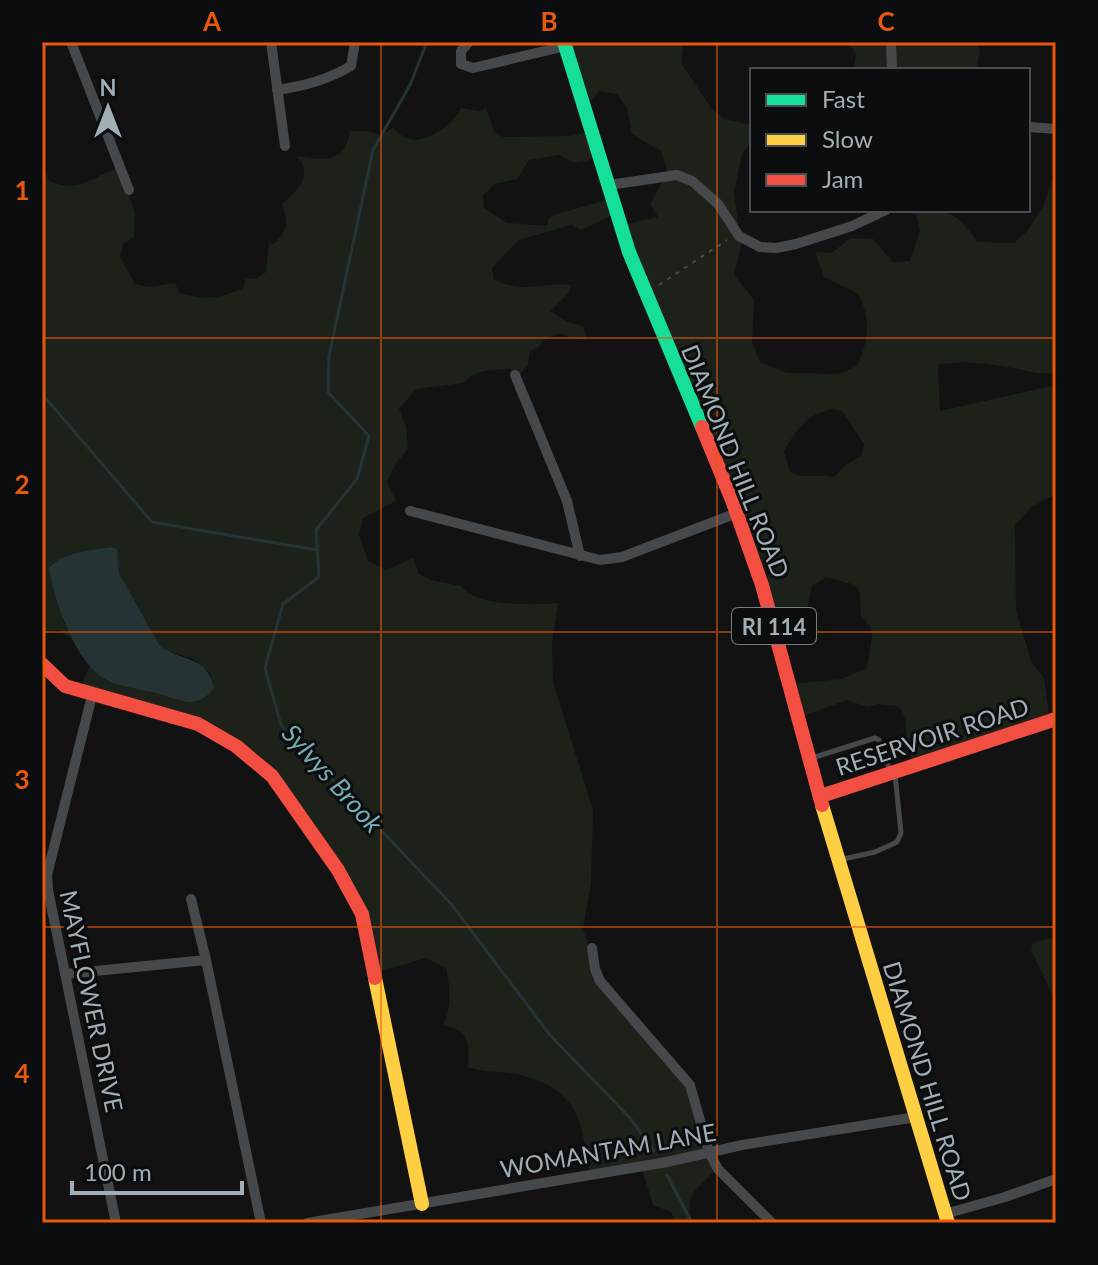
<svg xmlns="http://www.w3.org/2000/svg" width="1098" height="1265" font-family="Lato,sans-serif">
<rect width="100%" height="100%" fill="#121212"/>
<path fill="#1c211a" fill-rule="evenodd" d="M564,42H684L681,63L711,108L724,119L752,125V140L742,154L734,192L741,246L734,275L754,300L752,342L760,362L787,373L839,374L857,366C869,339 871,322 859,294L824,277L815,252L831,253L851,238L873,239L893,262L910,261L920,230L915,210C951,210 957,212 977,242L1014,243L1028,230L1043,206L1056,171V372C1040,376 1030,371 1013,368C989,364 962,359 938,365L940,411L1056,385V494L1030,508L1015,526L1016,611L1032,663L1044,678L1050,723L913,766L906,741V723L902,710L897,706L878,704L868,707L847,700L800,717L792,684L841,679L867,668L872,636L871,628L861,615L860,593L855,585L826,577L812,586L806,615L774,624L764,594L770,568L755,562L729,491L735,478L721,473L621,225L658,217L650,204L668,173L661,151L632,134L627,108L617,94L599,91L585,108ZM835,409L843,412L864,444L861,456L847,464L834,477C818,473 804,480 790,472L784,451C797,429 808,412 835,409Z
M848,42H978L980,52L976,70H854L856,54Z
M461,108L479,111L486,108L494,131L503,137L571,136L591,131L594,159L575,163L559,155L529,160L517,179L494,184L483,196L484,208L507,223L547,226L549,218L554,215L610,199L611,216L581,230L571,225L519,240L492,268L494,280C527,294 541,282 572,285L569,292L550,311L567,322L583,326L587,340L570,338L561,333L544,339L539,347L530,351L528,364L518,378L510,369C493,370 475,369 464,383L416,389L399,409L406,426L408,448L395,465L387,482L396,501L363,518L359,535L368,561L386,570L413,558L419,574L431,580L461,586C475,607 535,605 558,603L552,644L553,682L593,810L591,883L583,929L596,967L689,1088L717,1169C698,1188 682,1195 693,1223H676L671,1212L653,1205L642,1169L590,1176C582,1126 581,1091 524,1076C505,1070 487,1074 468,1067C469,1042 470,1031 443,1025C452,1008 450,986 446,968L426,958L378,972L363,912L296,807L220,736L78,693L89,667L92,666L106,681L140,688L181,701L196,702L207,697L211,674L193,659L168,651L160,646L119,573L111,547L71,554L53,563L64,623L73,640L59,630L42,632V163L49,181C78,194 91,177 119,168L135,212L134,237L123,244L120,257L135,284L149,287L175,283L179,292C203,301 220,299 243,288L246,279L256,278L266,272L269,243L274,244C289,228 288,224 282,204C298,190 314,175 297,156C325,160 345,164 350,131H368L381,135L393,128C399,134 406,140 415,140C431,139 456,122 461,108Z
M1056,938V1002L1031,950L1033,942Z"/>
<path fill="#253334" d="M111,547L117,549L119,573L160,646C182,662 207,655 214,688C198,710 182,701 159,694C146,690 116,686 106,680C75,663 54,600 49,568C63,551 91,551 111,547Z"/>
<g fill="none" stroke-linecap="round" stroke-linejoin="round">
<path stroke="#253334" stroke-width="3" d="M427,42L410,85L373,150L329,356L328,392L369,436L357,479L316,530L319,577L283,604L265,668L281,725L452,905L550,1035L630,1118L654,1151
M42,394L152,522L317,550
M667,1175L692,1223"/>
<path stroke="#474b4d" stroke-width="2" stroke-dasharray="4 6" stroke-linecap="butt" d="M659,285L727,240"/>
<path stroke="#46494b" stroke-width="5" d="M812,758L875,738L879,740L891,773
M839,860L875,852L897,842L901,833L895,774"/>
<path stroke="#46494b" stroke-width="10" d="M71,42L129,190
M271,42L285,146
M469,42L461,51V64L473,68L566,46
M891,42L892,70
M277,90C304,86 327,80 351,66L355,42
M1028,127L1056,129
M609,185L677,175L692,181L718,204L739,236L760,247L776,248L796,244L852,226L886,210
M515,375L567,501L580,556
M410,511L600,560L622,557L737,513
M92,696L47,875L48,890L116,1223
M191,899L206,960L261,1223
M592,948L595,969L600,981L690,1085L709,1152L718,1169L772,1223
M65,974L206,960
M945,1214L1005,1197L1056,1179
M307,1223L667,1162L742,1145L916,1117"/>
<path stroke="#16e098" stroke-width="14" d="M564,42L629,252L702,427"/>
<path stroke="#ffcf43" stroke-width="14" d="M822,805L948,1223
M375,978L422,1204"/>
<path stroke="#f24e42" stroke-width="14" d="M702,427L732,500L762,585L822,805
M42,664L65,686L198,724L236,746L272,776L338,870L362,914L375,978
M821,796L1056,719"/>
</g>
<path fill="none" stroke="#e8590c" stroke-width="2" stroke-opacity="0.55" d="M381,42V1223M717,42V1223M42,338H1056M42,632H1056M42,927H1056"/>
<g text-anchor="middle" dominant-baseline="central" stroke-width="6" stroke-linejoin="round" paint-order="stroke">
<rect fill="#0c0d0e" stroke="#747e83" stroke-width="2" x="732" y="608" width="84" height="36" rx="6"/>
<g font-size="22" font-weight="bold" fill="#a1aeb5">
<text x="774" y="626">RI 114</text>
</g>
<g font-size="24" fill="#a1aeb5" stroke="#0c0d0e">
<text transform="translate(736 461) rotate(68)">DIAMOND HILL ROAD</text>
<text transform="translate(932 736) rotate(-18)">RESERVOIR ROAD</text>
<text transform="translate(92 1001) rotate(78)">MAYFLOWER DRIVE</text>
<text transform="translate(928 1081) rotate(73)">DIAMOND HILL ROAD</text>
<text transform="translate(608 1150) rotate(-10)">WOMANTAM LANE</text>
</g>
<g font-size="26" font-style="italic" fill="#74acb4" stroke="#0c0d0e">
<text transform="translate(333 778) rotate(48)">Sylvys Brook</text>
</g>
</g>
<rect width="1098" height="1265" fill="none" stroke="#0c0d0e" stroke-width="88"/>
<rect x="750" y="68" width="280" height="144" fill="#0c0d0e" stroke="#484d51" stroke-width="2"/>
<rect x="766" y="94" width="40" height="12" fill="#16e098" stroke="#484d51" stroke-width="2"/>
<text x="822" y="108" font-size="24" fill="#a1aeb5">Fast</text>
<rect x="766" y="134" width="40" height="12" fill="#ffcf43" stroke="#484d51" stroke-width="2"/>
<text x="822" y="148" font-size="24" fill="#a1aeb5">Slow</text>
<rect x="766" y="174" width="40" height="12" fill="#f24e42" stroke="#484d51" stroke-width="2"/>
<text x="822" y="188" font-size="24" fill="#a1aeb5">Jam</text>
<g transform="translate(108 108)" stroke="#0c0d0e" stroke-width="6" paint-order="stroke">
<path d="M0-6L14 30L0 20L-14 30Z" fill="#a1aeb5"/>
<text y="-12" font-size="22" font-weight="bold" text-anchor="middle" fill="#a1aeb5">N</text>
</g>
<path d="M72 1181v12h170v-12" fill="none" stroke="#a1aeb5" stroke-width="4"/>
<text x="84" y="1181" font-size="24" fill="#a1aeb5" stroke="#0c0d0e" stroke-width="6" paint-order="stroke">100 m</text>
<rect x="44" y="44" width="1010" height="1177" fill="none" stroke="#e8590c" stroke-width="3"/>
<g font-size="26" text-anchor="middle" font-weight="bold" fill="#e8590c">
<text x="212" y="31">A</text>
<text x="549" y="31">B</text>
<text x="886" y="31">C</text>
<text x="22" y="200">1</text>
<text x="22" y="494">2</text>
<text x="22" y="789">3</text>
<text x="22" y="1083">4</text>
</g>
</svg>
